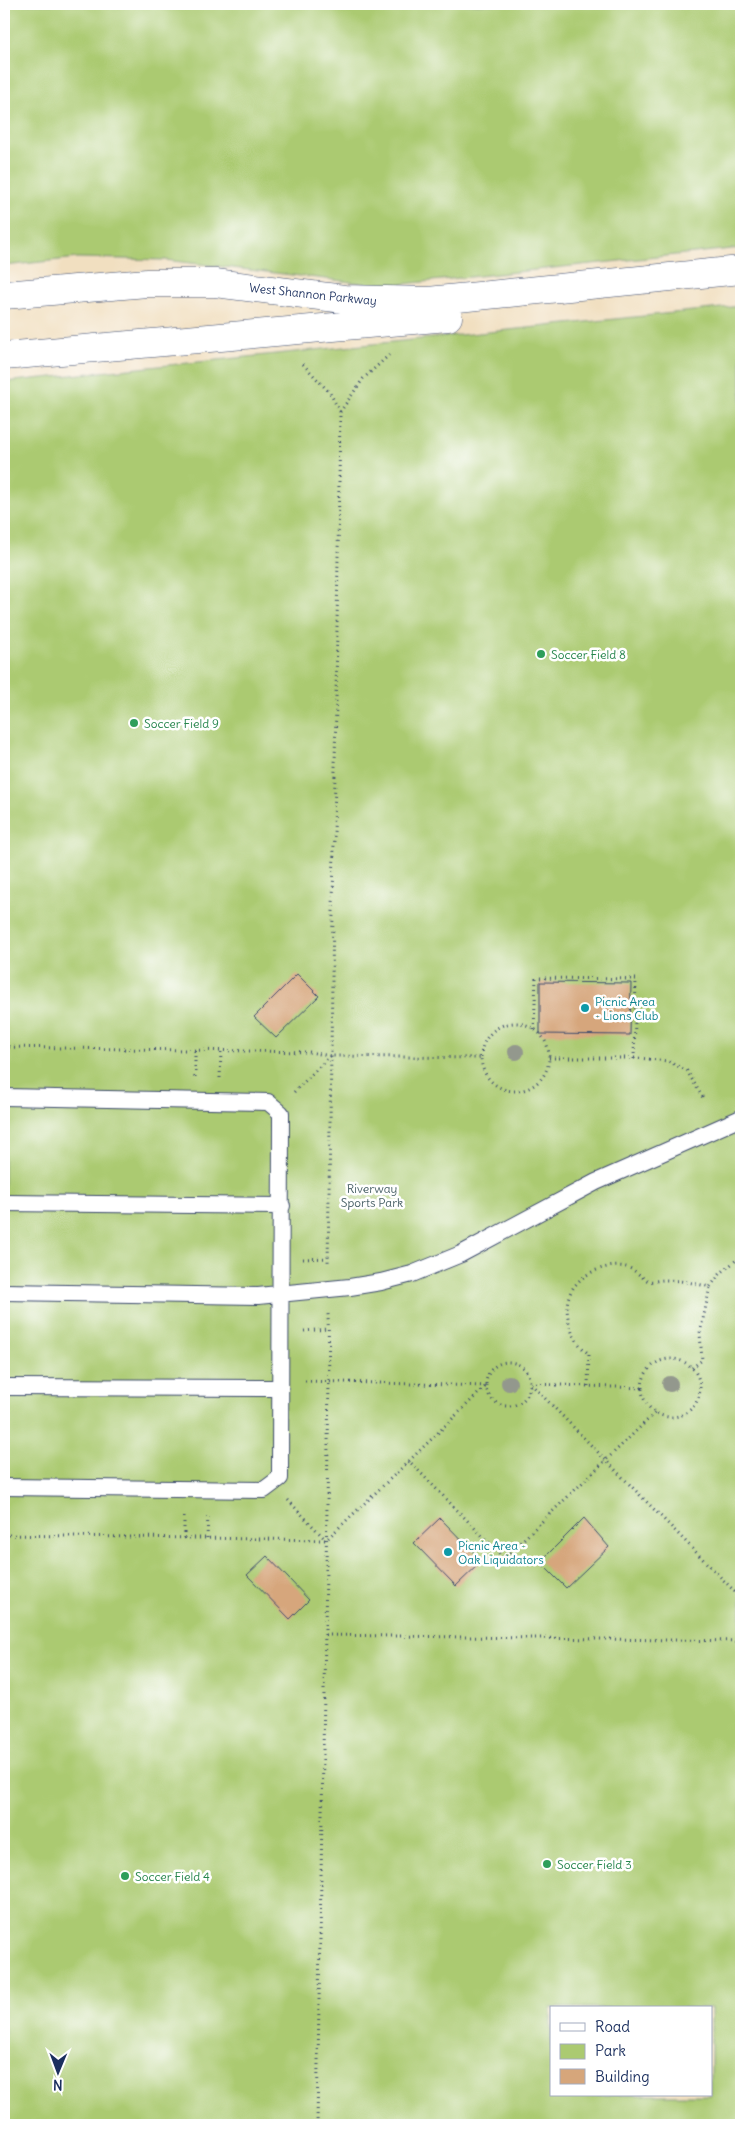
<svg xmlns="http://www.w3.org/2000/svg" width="745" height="2129" font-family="Delius,sans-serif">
<rect width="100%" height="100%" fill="#fff"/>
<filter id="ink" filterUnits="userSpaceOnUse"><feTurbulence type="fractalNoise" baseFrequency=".02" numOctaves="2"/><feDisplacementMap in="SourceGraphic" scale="10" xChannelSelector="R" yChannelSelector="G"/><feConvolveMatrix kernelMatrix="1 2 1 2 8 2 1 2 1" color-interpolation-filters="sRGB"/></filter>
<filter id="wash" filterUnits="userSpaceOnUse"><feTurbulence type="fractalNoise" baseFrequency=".0096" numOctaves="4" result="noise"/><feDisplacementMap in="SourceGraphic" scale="20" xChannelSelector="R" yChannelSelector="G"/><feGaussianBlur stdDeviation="1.12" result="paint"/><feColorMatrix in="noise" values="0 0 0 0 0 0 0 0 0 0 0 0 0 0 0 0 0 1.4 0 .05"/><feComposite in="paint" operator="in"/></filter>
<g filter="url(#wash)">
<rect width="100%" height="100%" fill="#f1dfc0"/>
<path fill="#abca71" stroke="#637c68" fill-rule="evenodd" d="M4,4H741V248L385,286L165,260L78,258L4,266Z
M741,306V2125H4V382ZM551,2008H711V2095H551Z"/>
<g id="blocks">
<path fill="#d6a67b" d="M297,974L319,996L276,1038L254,1017Z
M540,982L631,983L630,1035L540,1034Z
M440,1518L482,1561L456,1586L414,1543Z
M584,1518L609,1547L566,1588L540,1562Z
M267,1556L309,1600L290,1619L247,1575Z"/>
</g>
</g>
<g filter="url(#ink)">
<use href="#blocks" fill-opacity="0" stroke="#3b496d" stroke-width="1"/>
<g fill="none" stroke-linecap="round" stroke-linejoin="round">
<defs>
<path id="service" d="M4,1097L268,1102L281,1113L280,1478L264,1490L4,1487
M4,1203L282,1206
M4,1292L258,1296L350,1287L381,1282L412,1274L461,1254L596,1182L741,1118
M4,1387L279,1388"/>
<path id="tertiary" d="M4,295L147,283H215L344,299L428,301L741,270
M4,356L448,317"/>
</defs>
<use href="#service" stroke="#3b496d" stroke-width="18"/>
<use href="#tertiary" stroke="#3b496d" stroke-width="29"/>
<path stroke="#3b496d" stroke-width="3" stroke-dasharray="1 4" stroke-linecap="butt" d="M303,364L330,393L340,412L328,1265
M340,412L363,379L389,355
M481 1057a34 34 0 1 1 68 0a34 34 0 1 1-68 0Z
M534,1029L536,978L636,979L634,1059
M4,1047L309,1052L331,1056L480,1058
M549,1058H638L668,1061L687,1071L703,1098
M195,1077V1050
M220,1078L221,1051
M294,1092L330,1056
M303,1259L328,1258
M304,1331L328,1329
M642 1388a29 29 0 1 1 58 0a29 29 0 1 1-58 0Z
M486 1384a22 22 0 1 1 44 0a22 22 0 1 1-44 0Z
M692,1368L702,1360L700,1333L710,1287
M305,1381L486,1386
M531,1384L741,1598
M531,1384L642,1388
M588,1386L589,1354C574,1342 568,1327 567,1308C567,1279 601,1262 626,1267C635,1269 641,1278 649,1281C653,1282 660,1280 664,1280C680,1280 694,1283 710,1287L721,1273L741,1256
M409,1461L486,1386
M288,1500L325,1539
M4,1535L326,1540L409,1461L504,1558L656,1412
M184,1538V1513
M207,1538L208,1514
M325,1635L741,1641
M317,2125L329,1381L328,1313"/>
<use href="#service" stroke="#fff" stroke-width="16"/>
<use href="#tertiary" stroke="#fff" stroke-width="28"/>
</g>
<g fill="#93988d">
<circle cx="516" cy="1052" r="8"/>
<circle cx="509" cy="1383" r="8"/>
<circle cx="670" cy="1384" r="8"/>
</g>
</g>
<g fill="#2e9e5b" stroke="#fff" stroke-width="2">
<circle cx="541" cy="654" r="5"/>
<circle cx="134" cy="723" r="5"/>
<circle cx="547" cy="1864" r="5"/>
<circle cx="125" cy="1876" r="5"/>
</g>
<g fill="#0f9aa8" stroke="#fff" stroke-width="2">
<circle cx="585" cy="1008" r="5"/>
<circle cx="448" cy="1552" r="5"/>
</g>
<g text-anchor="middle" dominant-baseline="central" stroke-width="5" stroke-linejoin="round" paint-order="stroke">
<g font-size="12" fill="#1b2f5e" stroke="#fff">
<text transform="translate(313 294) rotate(6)">West Shannon Parkway</text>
</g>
<g font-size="12" fill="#27864d" stroke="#fff" text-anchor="start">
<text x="551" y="654">Soccer Field 8</text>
<text x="144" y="723">Soccer Field 9</text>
<text x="557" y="1864">Soccer Field 3</text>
<text x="135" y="1876">Soccer Field 4</text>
</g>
<g font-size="12" fill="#0d838f" stroke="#fff" text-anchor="start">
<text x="595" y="1001">Picnic Area<tspan x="595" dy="14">- Lions Club</tspan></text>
<text x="458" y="1545">Picnic Area -<tspan x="458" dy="14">Oak Liquidators</tspan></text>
</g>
<g font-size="12" fill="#465e64" stroke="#fff">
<text x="372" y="1188">Riverway<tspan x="372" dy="14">Sports Park</tspan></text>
</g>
</g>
<rect width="745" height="2129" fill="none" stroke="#fff" stroke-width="20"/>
<rect x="550" y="2006" width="162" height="90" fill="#ffffff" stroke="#a4acbf"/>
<rect x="560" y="2023" width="25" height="8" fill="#ffffff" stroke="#a4acbf"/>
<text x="595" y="2032" font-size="15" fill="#1b2f5e">Road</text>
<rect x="560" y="2044" width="25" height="15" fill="#abca71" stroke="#a4acbf"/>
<text x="595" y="2056" font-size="15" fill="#1b2f5e">Park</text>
<rect x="560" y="2069" width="25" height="15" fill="#d6a67b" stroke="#a4acbf"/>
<text x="595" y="2082" font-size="15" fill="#1b2f5e">Building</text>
<g transform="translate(58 2072) rotate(181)" stroke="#ffffff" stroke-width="4" paint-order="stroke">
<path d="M0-4L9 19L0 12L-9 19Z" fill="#1b2f5e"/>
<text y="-8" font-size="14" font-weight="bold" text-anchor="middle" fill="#1b2f5e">N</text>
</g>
</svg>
